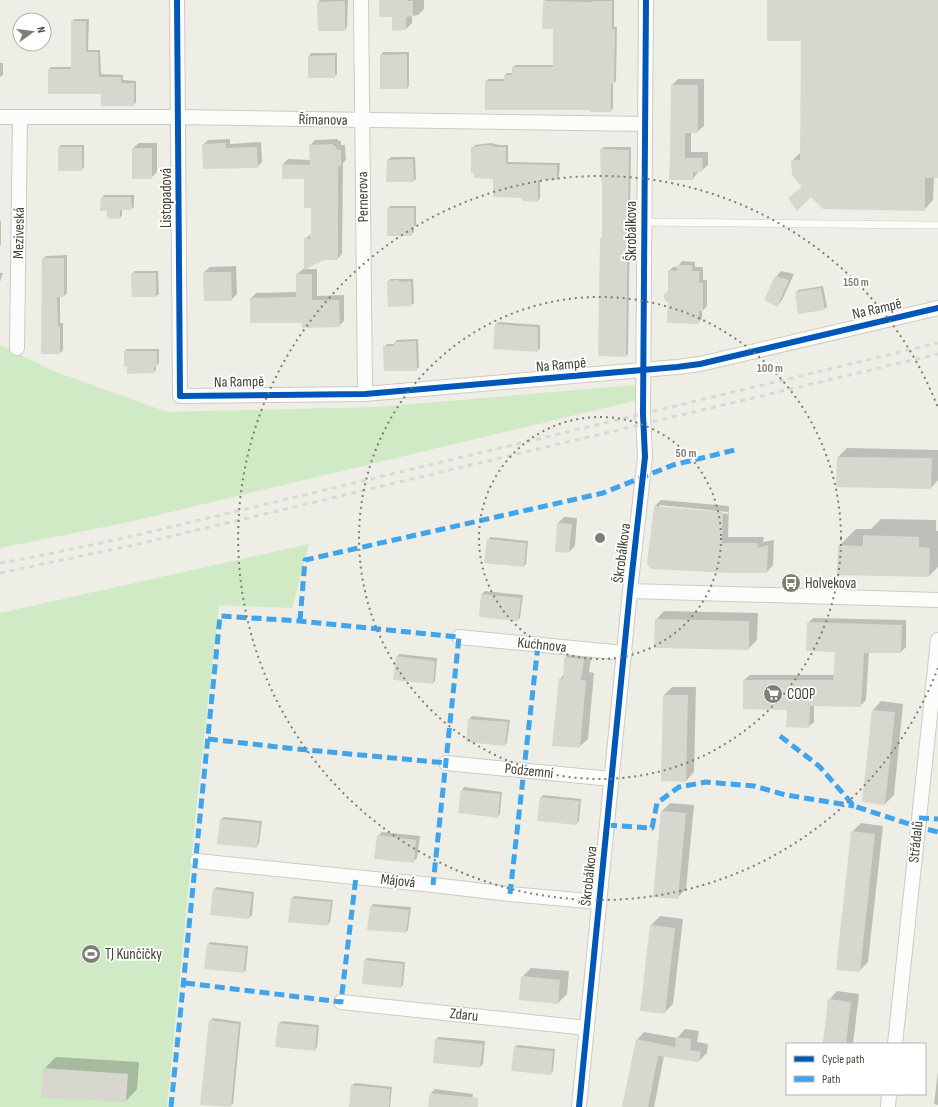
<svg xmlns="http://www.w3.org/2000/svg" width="938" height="1107" font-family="'Sofia Sans Condensed',sans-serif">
<rect width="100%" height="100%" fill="#eeeee6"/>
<path fill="#d0eac5" d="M0,345L56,372L167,412L376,407L636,385L638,400L129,522L0,548Z
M309,544L292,608L219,605L197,801L167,1107H0V613Z"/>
<path fill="#0003" fill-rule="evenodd" d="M320,0H348L347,27L345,30L318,2Z
M380,0H424V9L418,15L412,16V23L406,29L393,30V16Z
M545,0H614V27H617L616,81L613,84V108L611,111L592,109L486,81L489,79H505V75L507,73H513V67L516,65H554V28L544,2Z
M768,0H938V177H934L933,200L924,210L811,196L790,198L803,186L792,161L801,152L802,40Z
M75,19H89L88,50H100L101,74L123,75V80L136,81V102L133,105L102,93L49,69L51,67H72V21Z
M383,52H409V86L407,88L381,55Z
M311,53H337V74L334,77H309V56Z
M0,63H3V75L0,77Z
M678,79H704V126L697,132H691V152H708V165L701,171H699L693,179H670L672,85Z
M230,139V144L261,142L262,162L257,167L203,145L208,140Z
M338,139V141H341V145H345L346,160L343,163L342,254L337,259L305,239L311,234L312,207L305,178L283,164L288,159L311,160L310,145L315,140Z
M139,143H157V172L151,178L133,148Z
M491,143L499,145H508V162L560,163L559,176L557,179H540V198L538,201L522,197L494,178L472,148L475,145Z
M61,145H84V167L81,170L59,147Z
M604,147H631L628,354L626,356L601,239L603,237V180L601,150Z
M391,157H415L416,179L413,181H387L388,160Z
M104,195H134V207L131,209H122V215L120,218L108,210L102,198Z
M390,206H416V225L414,227V232L411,235L388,209Z
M0,221H1V245L0,246Z
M67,255V293L64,296H60V323H63V350L60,353L43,259L46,256Z
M682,261L695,262V267H703V280H707V306L702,311V319L698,322L669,291V271L673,267H678Z
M236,266L237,294L231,300L204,272L210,267Z
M303,269H317V296L344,295V321L339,326L303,322L251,298L256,293L297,292V274Z
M135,271H158L159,294L156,296H133L132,274Z
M781,271L794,274L782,300L777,306L776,277Z
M0,273H3L0,282Z
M391,279H413L414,303L411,305L388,281Z
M823,286L827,307L824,309L796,293L798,290Z
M499,322L540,325V349L537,351L496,324Z
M418,339L419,367L416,370L384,347L387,344H395V342L397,340Z
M127,349H159V363L156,366V370L154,372L125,351Z
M847,448L938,450V480L931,488L837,486L838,457Z
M661,500L729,506L728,537H764L763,542L774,540L773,565L767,572L655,506ZM659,505L728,512V514L659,507Z
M564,517L577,518L575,546L569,552L556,551L558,523Z
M881,519L936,520V531H938V567L929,576L839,546L856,529H871Z
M490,537L528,541L526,564L524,566L488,540Z
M485,591L523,595L520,618L518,620L480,616L482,594Z
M664,611L758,613L757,640L748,649L656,620Z
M813,618L906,620V647L901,652H869L866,700L860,706L814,705V722L808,727L788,709L744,708V680L750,675H835L836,651L808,623Z
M574,649L592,651L589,672L594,673L588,739L579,747L560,679L564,674L565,658Z
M399,654L437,658L435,681L432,683L397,657Z
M672,687H696L694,772L686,781L664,695Z
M881,701L903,704L894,795L885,804L863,801L873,710Z
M472,716L510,720L507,742L505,745L467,741L469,719Z
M464,787L502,792L500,814L497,817L459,812L462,790Z
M543,795L581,799L579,821L576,824L541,798Z
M670,803L694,805L686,889L677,898L662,811Z
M224,817L262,821L259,844L256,847L221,819Z
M861,823L883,826L868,962L859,971L852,832Z
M382,832L420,836L417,858L413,862L378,836Z
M216,887L254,892L252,915L249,918L211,914L214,890Z
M295,896L333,900L330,922L327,925L292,898Z
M373,904L411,907L408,930L406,932L371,907Z
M660,916L683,919L673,1004L665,1012L641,1010L651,925Z
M210,942L248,946L246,970L243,972L208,944Z
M367,958L405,962L403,985L400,987L365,960Z
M531,968L569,971L567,994L558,1003L522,977Z
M837,991L859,994L853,1044H823L829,1000Z
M213,1018L241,1022L233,1104L230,1106L210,1021Z
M282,1021L319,1025L317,1047L315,1050L279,1023Z
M685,1029L699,1031L697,1042L708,1044L707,1053L699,1061L664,1056L654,1107H623L637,1040L644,1032L677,1038Z
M439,1037L485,1041L483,1064L480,1067L436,1039Z
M517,1045L555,1049L553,1071L550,1074L515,1047Z
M56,1057L139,1062L137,1089L126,1101L44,1069Z
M938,1072V1105L934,1104Z
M355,1083L392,1087L390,1107H350L352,1085Z
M435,1089L473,1094L471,1107H429L431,1093Z"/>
<path fill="#d7d7cf" d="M380,0H408V1H413V16L406,17V30L392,31V17H379V2Z
M767,0H938V178H925V211L823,209L811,197L797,211L788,198L802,187L792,175L791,160H800L801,41H767Z
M345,1V31H318L317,2Z
M543,1L592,2V1H612V29H615L614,84H611V112H590V110H485V81H504V75H512V67H553V29H542Z
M71,21H86V52H98L99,77H121V83H134V106H101V94H48V69H71Z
M407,54V89H380V55Z
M335,55V78H308V56Z
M671,85H698V133H685V158H703L702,172H693V180H669L670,158Z
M226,143V148L257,147L258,168L203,169L202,144Z
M333,144V146H336V149L341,150V166H338V260H324L304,270V238L310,239V234H311V208H304V179H282V164L310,165L309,145Z
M488,145L496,147H506V164L557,165V180H538V202L522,201V198L493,197V179L474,178V173H471V147Z
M58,147H82V171H58Z
M132,148H152V179H132Z
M600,149L629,150L626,357L598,356L600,238H602V181H601Z
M413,159L414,182H386L387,160Z
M101,197H131L132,210H120V219L107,218V211H100Z
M387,208H414V228H412V236H387Z
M42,258H64V297H57L58,326H60V354H41Z
M677,265H692V271H700L699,283H703V311H699V324L667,323L668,303L664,299V294L668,291V270L677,271Z
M203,272H231L232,301H204Z
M131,273H156V297H132Z
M296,274H312V300H339L340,327L302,328V323H250V298L296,297Z
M775,276L789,280L777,307L764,300Z
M399,280V282L411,281L412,306L388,307L387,281Z
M821,288L825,310L798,314L795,292Z
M495,324L538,327V352L493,349Z
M416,341L417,371H384L383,346H394V342Z
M124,351H157V367H154V373L127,374V367H124Z
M837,457L932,458L931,489L836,487Z
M654,506L723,512L722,543H758L757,548L768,545L767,573H732L651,569L647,564Z
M557,523L572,524L569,553L555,552Z
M863,535L919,537V547L930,548L929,577L837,575L838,545L863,546Z
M487,539L526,543L524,567L484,563Z
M481,594L521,598L518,621L479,617Z
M655,619L749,621V650L654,648Z
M807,622L902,625L901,653H864L861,707L810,706L809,728L786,727L787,710L743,709V680H833L835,652L806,651Z
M396,656L435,661L433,684L393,680Z
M564,657L584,659L581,680L586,681L580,748L552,746L559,678L563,679Z
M663,695H688L686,782L661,781Z
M872,710L895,712L885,805L862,802Z
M468,719L508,722L505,746L466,742Z
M461,790L500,794L498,818L458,813Z
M540,797L579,801L577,825L537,821Z
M661,811L686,813L678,899L653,897Z
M220,819L260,823L257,848L217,844Z
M851,831L875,834L860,972L836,970Z
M377,835L416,840L414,863L374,859Z
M213,889L252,894L249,919L210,915Z
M291,898L331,902L328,926L288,922Z
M370,906L409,910L406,933L367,930Z
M650,925L675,928L665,1014L640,1011Z
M207,944L246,948L244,973L204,969Z
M364,960L403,964L401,988L362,984Z
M521,976L560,980L558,1004L519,1000Z
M828,999L851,1002L846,1044H823Z
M209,1020L239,1024L231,1107L200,1105Z
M278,1023L317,1027L315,1051L275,1047Z
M676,1037L691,1039L690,1050L701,1052L699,1062L658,1056L648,1107H622L636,1039L675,1047Z
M435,1039L483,1044L480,1068L433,1063Z
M514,1047L553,1051L551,1075L511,1071Z
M43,1068L128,1074L126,1102L41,1098Z
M351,1085L390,1089L389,1107H349Z
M430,1093L478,1098V1107H428Z"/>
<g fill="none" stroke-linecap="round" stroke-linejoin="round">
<defs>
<path id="service" d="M644,222L919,225H938"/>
<path id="minor" d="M177,0L180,396L365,394L677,367L700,364L938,308
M361,0L365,394
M0,117H178L645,124
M17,348L20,117
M630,591L938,600
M459,637L625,653
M446,763L612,779
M197,861L433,885L510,894L599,902
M341,1002L587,1028
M895,1044L938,640
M579,1107L630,591L645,457L643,414L646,0
M888,1107L889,1094"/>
</defs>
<use href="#service" stroke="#ccccc4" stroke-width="8"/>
<use href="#minor" stroke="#ccccc4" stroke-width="16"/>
<use href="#service" stroke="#fcfcfb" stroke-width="7"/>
<use href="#minor" stroke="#fcfcfb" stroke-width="14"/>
<path stroke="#d8d8d7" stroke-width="3" stroke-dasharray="5 5" stroke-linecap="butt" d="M0,563L35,557L133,536L938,343
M0,573L134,545L938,354"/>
<path stroke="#3fa4eb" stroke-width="5" stroke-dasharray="10 5" stroke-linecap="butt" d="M300,621L305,560L603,493L673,465L739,449
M780,736L819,766L854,806L918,827L938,832
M208,739L287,748L446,763
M919,818L938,819
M607,825L652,828L657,803L679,787L706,782L754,786L786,795L854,806
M510,894L538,645
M185,983L341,1002L356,877
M171,1107L220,616L300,621L459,637L433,885"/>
<defs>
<path id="cycleway" d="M177,0L180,396L365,394L677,367L700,364L938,308
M579,1107L630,591L645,457L643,414L646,0"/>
</defs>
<use href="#cycleway" stroke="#fff" stroke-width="8"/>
<use href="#cycleway" stroke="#0057b8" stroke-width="6"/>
</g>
<g fill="none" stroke="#7f7e72" stroke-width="2" stroke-dasharray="2 4">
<circle cx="600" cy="538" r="121"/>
<circle cx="600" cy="538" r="241"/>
<path d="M938 668A362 362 0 1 1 938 408"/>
</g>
<defs>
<symbol id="bus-disc" viewBox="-11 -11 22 22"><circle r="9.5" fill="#7f7e72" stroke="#fff"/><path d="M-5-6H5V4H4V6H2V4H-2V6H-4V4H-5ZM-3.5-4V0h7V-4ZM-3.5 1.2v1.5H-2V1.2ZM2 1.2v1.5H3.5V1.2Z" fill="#fff"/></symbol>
<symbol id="supermarket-disc" viewBox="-11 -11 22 22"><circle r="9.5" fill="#7f7e72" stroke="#fff"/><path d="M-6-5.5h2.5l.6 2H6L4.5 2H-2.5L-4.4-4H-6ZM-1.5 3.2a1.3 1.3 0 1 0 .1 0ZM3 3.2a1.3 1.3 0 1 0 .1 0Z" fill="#fff"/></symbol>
<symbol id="stadium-disc" viewBox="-11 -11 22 22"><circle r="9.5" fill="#7f7e72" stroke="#fff"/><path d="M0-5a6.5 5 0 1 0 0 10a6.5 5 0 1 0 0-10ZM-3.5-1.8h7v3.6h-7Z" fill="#fff"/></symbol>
</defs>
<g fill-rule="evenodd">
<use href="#bus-disc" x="780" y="572" width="22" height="22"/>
<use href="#supermarket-disc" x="762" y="683" width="22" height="22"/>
<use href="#stadium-disc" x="80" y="943" width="22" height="22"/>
</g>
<g text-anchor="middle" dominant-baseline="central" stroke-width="3.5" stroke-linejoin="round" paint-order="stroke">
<g font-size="15" fill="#434233" stroke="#fff">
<text transform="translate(323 120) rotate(1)">Římanova</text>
<text transform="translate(363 197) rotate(-91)">Pernerova</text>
<text transform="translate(166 198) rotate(-90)">Listopadová</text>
<text transform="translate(631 231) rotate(-90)">Škrobálkova</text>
<text transform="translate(19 233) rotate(-89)">Meziveská</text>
<text transform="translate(877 309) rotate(-13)">Na Rampě</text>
<text transform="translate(561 365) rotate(-5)">Na Rampě</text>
<text transform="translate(239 382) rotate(-1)">Na Rampě</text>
<text transform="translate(622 553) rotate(-83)">Škrobálkova</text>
<text transform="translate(542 645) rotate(6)">Kuchnova</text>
<text transform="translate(529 771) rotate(6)">Podzemní</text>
<text transform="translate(916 842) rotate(-84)">Střádalů</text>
<text transform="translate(589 876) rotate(-84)">Škrobálkova</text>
<text transform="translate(398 881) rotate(6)">Májová</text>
<text transform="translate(464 1015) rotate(6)">Zdaru</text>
</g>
<g font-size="15" fill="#434233" stroke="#fff" text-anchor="start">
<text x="805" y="583">Holvekova</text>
<text x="787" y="694">COOP</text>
<text x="105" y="954">TJ Kunčičky</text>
</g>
</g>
<circle cx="600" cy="538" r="6" fill="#7f7e72" stroke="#fff" stroke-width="2"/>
<g font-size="12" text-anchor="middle" font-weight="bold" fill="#7f7e72" stroke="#fff" stroke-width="3.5" stroke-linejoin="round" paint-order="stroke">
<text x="856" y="286">150 m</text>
<text x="770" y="372">100 m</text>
<text x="686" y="457">50 m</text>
</g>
<rect x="786" y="1043" width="140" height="52" fill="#ffffff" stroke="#b4b3ad"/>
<rect x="794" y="1056" width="20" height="6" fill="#0057b8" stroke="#b4b3ad"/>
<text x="822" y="1063" font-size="12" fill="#434233">Cycle path</text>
<rect x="794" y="1076" width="20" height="6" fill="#3fa4eb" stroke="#b4b3ad"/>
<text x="822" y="1083" font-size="12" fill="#434233">Path</text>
<g transform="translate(32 32) rotate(76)"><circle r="19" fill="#ffffff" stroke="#b4b3ad"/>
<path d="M0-3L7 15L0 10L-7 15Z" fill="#7f7e72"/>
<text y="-6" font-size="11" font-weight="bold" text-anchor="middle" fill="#434233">N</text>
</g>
</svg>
